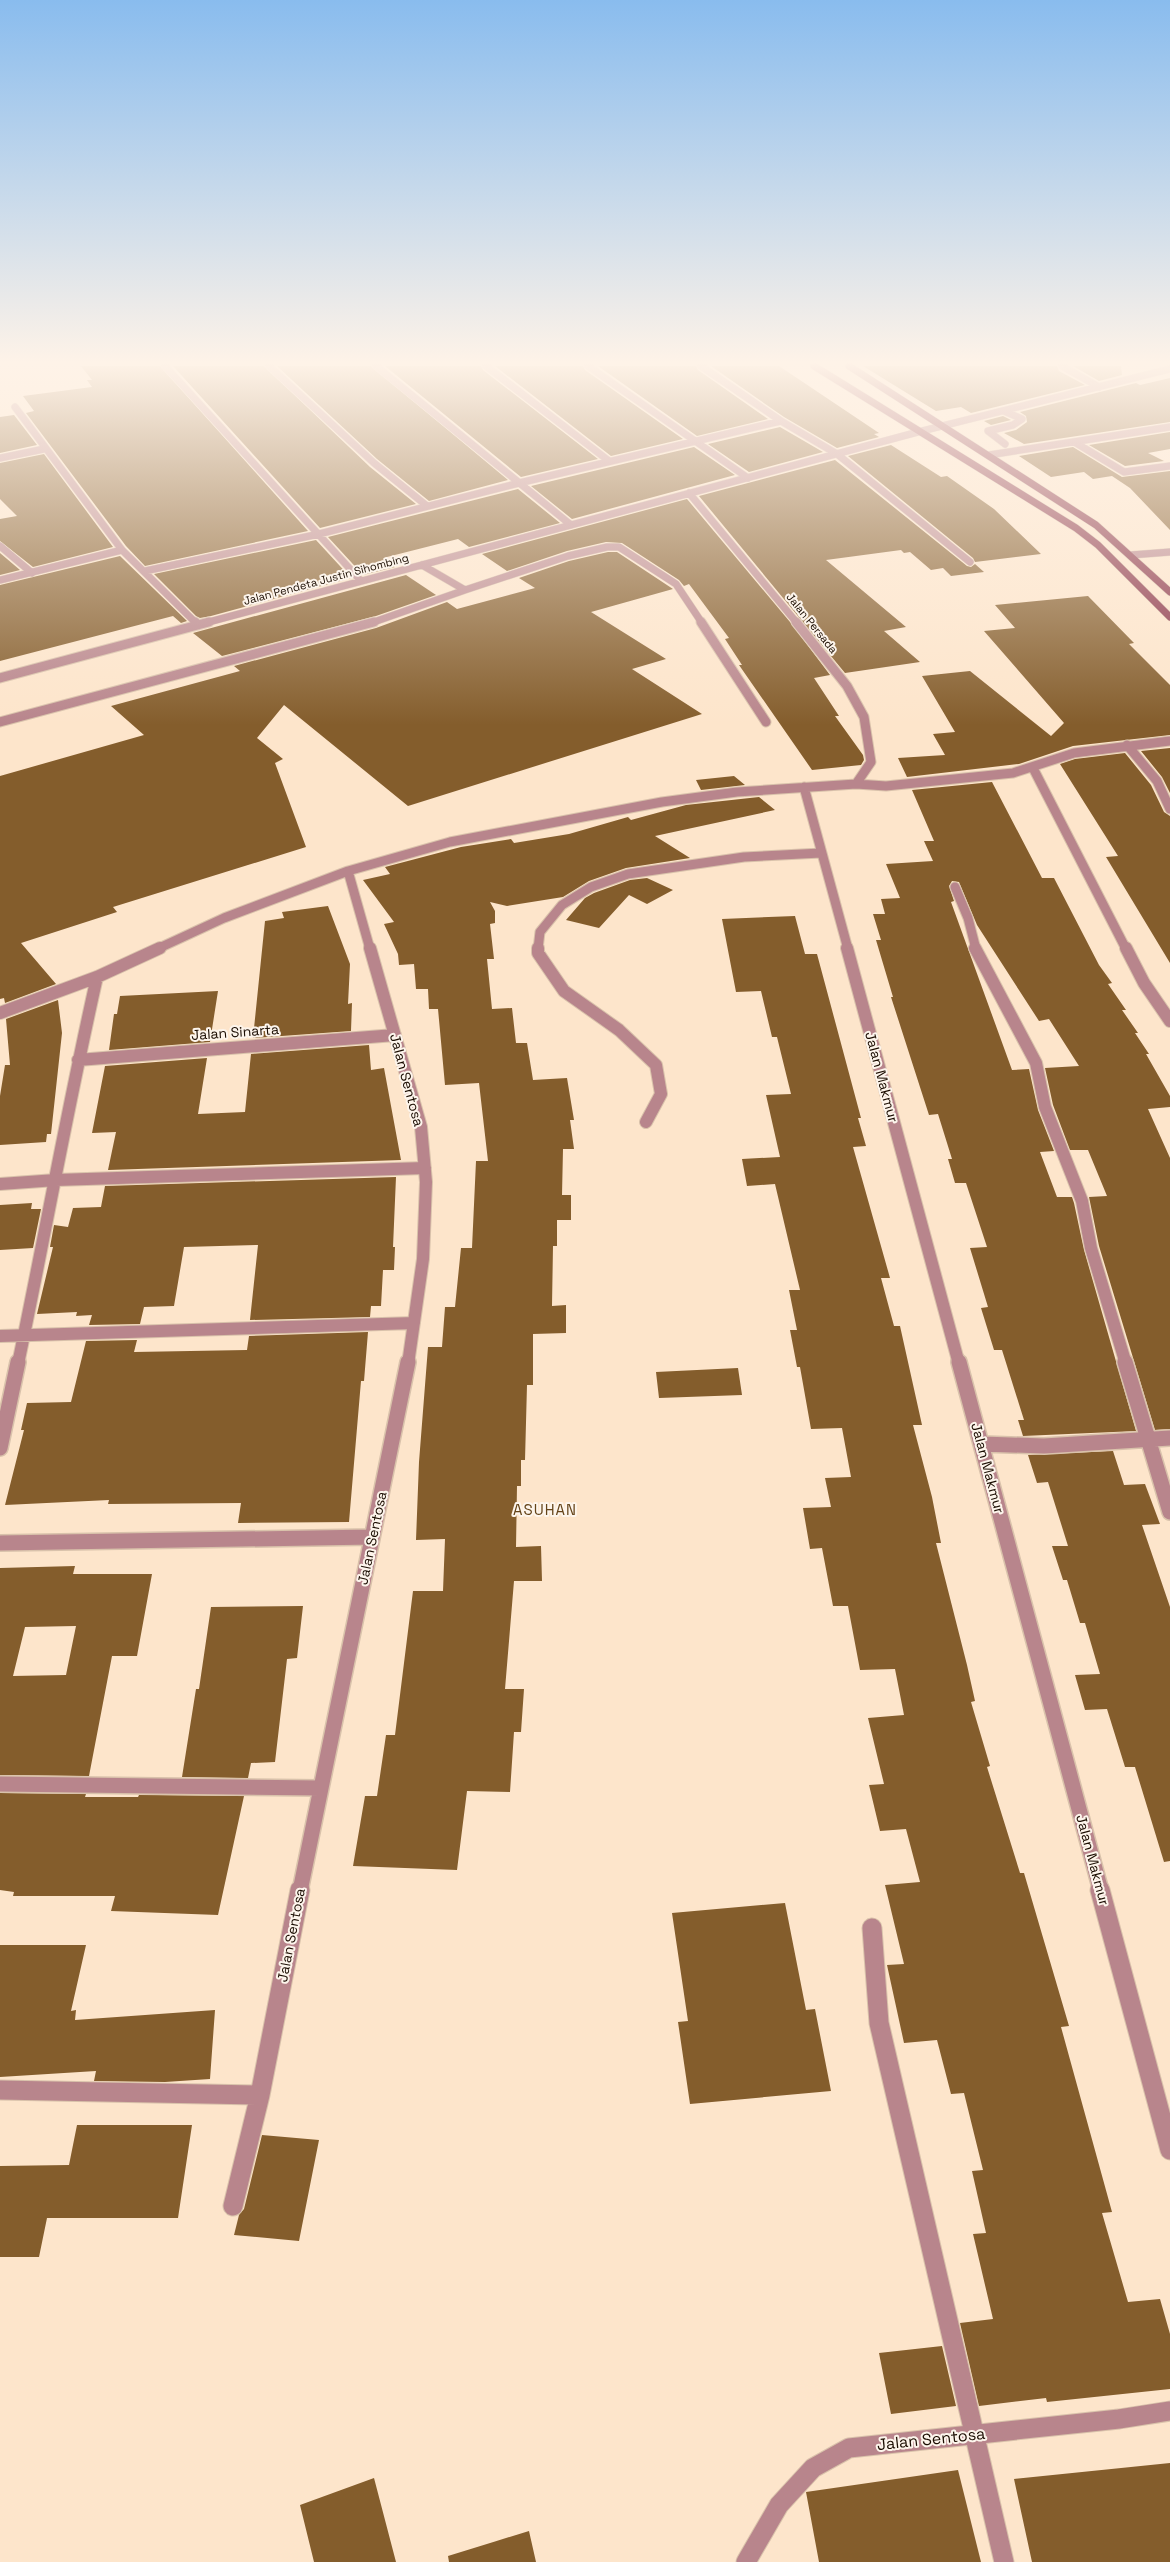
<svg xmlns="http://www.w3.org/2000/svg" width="1170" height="2562" font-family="'Space Grotesk',sans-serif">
<rect width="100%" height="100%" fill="#fde5cb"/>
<path fill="#845d2c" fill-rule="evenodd" d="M81,366H160L308,531L145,566L126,546L26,413L34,411L23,396L92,387L87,380H92Z
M173,366H264L370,467L416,504L320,528Z
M277,366H371L508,480L429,501L377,459Z
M385,366H481L483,370L598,459L521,477Z
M495,366H583L585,370L683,439L611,456Z
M598,366H696L698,370L768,419L697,436Z
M711,366H779L879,433L874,434L879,437L837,448L784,417Z
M863,366H1057L1059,371L1085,385L971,413L961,407L936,411Z
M1073,366H1121L1122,375L1099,381Z
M1170,378V422L1024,444L1004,433L1016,430L1027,422L1026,416L1020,412L1136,383L1140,385Z
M14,415L37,445L0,453V417Z
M1003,416L1011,420L991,425L984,421Z
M780,427L823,452L749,472L708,444Z
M1170,432V449L1148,453L1164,461L1125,466L1089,445Z
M891,445L941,477L947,476L994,509L1041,554L975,562L973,558L848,456Z
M694,447L735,475L572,519L531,486Z
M1073,447L1122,477L1170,471V530L1130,488L1112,476L1093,479L1084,472L1051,477L1019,456Z
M44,454L113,547L33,567L0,541V519L17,516L0,499V463Z
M835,460L967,566L971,567L975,564L984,572L951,576L943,568L931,570L910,552L904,553L901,550L826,560L906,627L884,631L920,662L845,673L699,496Z
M518,489L560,523L469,547L458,539L387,557L383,559L395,567L363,575L328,537Z
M687,499L790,622L830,675L814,678L839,716H835L863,755L864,760L861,765L812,770L739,665H742L725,639L729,638L689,584L684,586L679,580L622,543L606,542L567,551L507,571L482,554Z
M316,540L351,578L211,616L200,618L196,616L154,574Z
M608,552H617L673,589L591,612L666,659L632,669L702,714L408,806L284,705L257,738L283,759L275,763L306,847L113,907L117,912L21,943L56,984L5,1003L4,998L0,999V776L144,735L111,706L240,671L234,666L376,628L447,602L457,609L535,588L519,578L569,561Z
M0,553L20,570L0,575Z
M120,556L187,621L181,623L173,616L0,661V585Z
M406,575L436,595L376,616L222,656L193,633Z
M1088,596L1134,643L1129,644L1170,685V735L1073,746L1019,764L907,777L898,758L945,755L933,734L955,732L922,676L970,671L1051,736L1064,723L984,631L1015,628L995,605Z
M1170,748V793L1162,777L1141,751Z
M1125,753L1151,785L1164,812L1170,816V963L1106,857L1118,856L1060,764L1075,759Z
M734,776L745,785L701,790L696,780Z
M992,782L1042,878H1054L1099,965L1112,983L1108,984L1126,1010H1122L1138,1033H1135L1149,1054H1146L1170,1096V1107L1148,1109L1170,1158V1429L1155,1430L1099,1246L1089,1197L1107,1196L1088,1150H1070L1053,1105L1045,1068L1079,1066L1049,1019L1039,1021L977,925L959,882L952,881L949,886L954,901L951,902L1012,1070L1029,1069L1038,1110L1054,1151L1040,1152L1057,1197H1072L1074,1203L1084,1250L1136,1431L1023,1436L1018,1420H1024L1002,1350H994L981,1308L988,1307L970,1248L987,1247L966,1183H955L948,1159H952L938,1114L929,1115L891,997H893L876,940H881L873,914H885L881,899L900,898L886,864L933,861L924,841H934L912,790Z
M759,797L775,810L655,836L690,858L626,868L589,881L563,897L507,906L490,902L495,911V923L490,924L494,959H487L492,1009L512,1008L516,1043H527L533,1080L567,1078L574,1120H570L574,1149H563L562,1195H571V1220H557V1246H553L552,1306L566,1305V1333L533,1334V1385H527L525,1460H521V1486H517L516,1547L541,1546L542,1581H514L505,1689H524L521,1732H514L510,1792L467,1791L457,1870L353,1866L365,1796H377L386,1735H395L413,1591H443L445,1539L416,1540L419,1462L428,1347H442L445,1307H455L461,1248H472L476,1161H488L479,1083L445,1085L438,1009H429L428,989H416L414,964L399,965L398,954L384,924L394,922L363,880L390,874L385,867L461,847L511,839L514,843L569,834L628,817L631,820L686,805Z
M647,878L673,890L647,904L629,895L599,928L566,920L585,898L594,893L630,880Z
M328,906L350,964L348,1004L352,1003L351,1031L253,1038L265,921L284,918L282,912Z
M795,916L805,954H817L861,1118H858L866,1146L853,1147L890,1278H881L894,1326H900L922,1425H913L932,1497L941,1543H936L967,1665L975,1701L971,1702L990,1766L987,1767L1020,1873H1024L1069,2026L1061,2027L1112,2212L1102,2213L1128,2302L1160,2299L1170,2334V2389L1047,2402L1046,2398L979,2406L960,2323L993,2319L973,2234L986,2233L972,2171L983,2170L964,2093L951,2094L937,2040L904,2043L887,1965L904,1964L885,1885L920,1882L906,1829L880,1831L869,1785L884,1784L868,1718L904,1715L895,1669L860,1670L848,1606H833L822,1548L810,1549L803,1508L831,1507L825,1478L851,1477L842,1428L811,1429L800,1367H797L790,1330H797L789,1290H800L775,1184L747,1186L742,1159L780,1157L766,1095L791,1094L777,1037H772L761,991L736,992L722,919Z
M218,991L210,1042L109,1050L114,1014H117L120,996Z
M58,1000L62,1033L51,1134H47L46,1142L0,1145V1096L5,1065H10L6,1019Z
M369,1045L371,1070L384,1068L401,1160L108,1170L116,1132L92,1133L105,1066L207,1058L198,1114L245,1112L251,1054Z
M396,1177L393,1247H395L394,1270H383L381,1306H371L370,1317L250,1320L258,1245L184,1247L174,1306L144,1307L140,1324L89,1325L92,1315L76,1316L77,1312L37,1314L53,1247H50L54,1225L68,1227L73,1208L101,1207L105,1186Z
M32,1203L31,1209H41L33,1248L0,1250V1205Z
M368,1332L364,1381H361L349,1522L238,1523L241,1503L108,1504L109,1500L5,1505L24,1430H21L27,1403L71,1402L86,1341L137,1340L134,1352L247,1350L249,1336Z
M738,1368L742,1395L659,1398L656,1372Z
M1113,1451L1124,1485L1145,1484L1160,1524L1142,1525L1170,1607V1861L1164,1862L1135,1767H1125L1107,1709L1085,1710L1075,1675L1100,1674L1085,1623H1080L1067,1580H1063L1052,1546H1068L1048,1482L1037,1483L1028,1455Z
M75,1566L73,1574H152L137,1656H112L89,1776L0,1775V1568ZM76,1626L66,1675L13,1676L25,1627Z
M303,1606L297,1658L287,1659L275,1762L251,1763L248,1778L182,1777L196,1689H199L211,1607Z
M0,1793L86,1794L85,1797H138L139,1795L244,1796L218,1915L111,1911L115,1896H13L14,1892L0,1890Z
M785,1903L806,2010L815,2009L831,2091L690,2104L678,2022L688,2021L672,1913Z
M0,1945H86L71,2011L76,2010L75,2020L215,2010L210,2079L165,2082L94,2081L96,2071L0,2077Z
M77,2125H192L178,2218H47L39,2257H0V2166L69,2165Z
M262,2135L319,2140L299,2241L234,2235L239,2215L244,2209Z
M942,2346L956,2406L891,2414L879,2353Z
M1170,2463V2562H1032L1014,2479Z
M958,2470L981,2562H819L806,2492Z
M374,2478L396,2562H314L300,2505Z
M529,2531L536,2562H449L448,2556Z"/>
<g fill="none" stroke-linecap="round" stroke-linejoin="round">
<defs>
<path id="minor-far4" d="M165,366L361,581
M269,366L374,463L427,506
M376,366L571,525
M486,366L609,461
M588,366L748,478
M701,366L781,421L837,454L970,562
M1062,366L1099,387
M15,407L122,550L196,623
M1004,411L1022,419L1013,425L988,431L1005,444
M1076,443L1124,472L1170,466
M989,455L1170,427
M0,458L44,449
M689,493L797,623
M0,546L32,573
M1131,555L1170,552
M422,565L465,590L568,556L607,547H619L676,584L702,623
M145,571L319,534L519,483L781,421
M0,580L122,550
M205,623L918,432L1170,369
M371,623L465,590"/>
<path id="minor-far3" d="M195,622L198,625
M701,622L766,722
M796,622L847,686L864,717L871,762L856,784
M0,678L209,622
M0,722L374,622
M1127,745L1157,781L1170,809
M1033,768L1126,949
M804,787L848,949
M348,871L370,949
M955,887L968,918L976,949
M157,949L224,918L348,871L450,842L662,802L737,792L856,784L886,786L1013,773L1074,753L1170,741
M538,949L540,932L562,905L591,887L628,874L744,857L821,853"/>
<path id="minor-far2" d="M370,948L421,1127L426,1182L423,1259L408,1364
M538,948V953L564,991L619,1030L656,1065L661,1094L646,1122
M847,948L959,1364
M975,948L1036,1063L1045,1107L1082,1201L1091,1248L1126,1364
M1126,948L1144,983L1170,1021
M0,1013L97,977L160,948
M78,1060L395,1035
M0,1184L56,1180L425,1168
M0,1336L414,1323
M18,1364C45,1235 68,1105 97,977"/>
<path id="minor-far1" d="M959,1362L1101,1891
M1125,1362L1170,1512
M982,1444L1044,1446L1170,1438
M0,1448L18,1362
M0,1543L372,1537
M0,1784L320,1788
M300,1891L408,1362"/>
<path id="minor" d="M1100,1890L1170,2150
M872,1928L879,2023L1004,2562
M0,2090L260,2095
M233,2206L260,2095L300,1890
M746,2562L779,2505L813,2468L849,2448L1119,2419L1170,2411"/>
<path id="major" d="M814,366L1076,528L1098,545L1170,617
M849,366L1096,525L1170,592"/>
</defs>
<use href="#minor-far4" stroke="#d9c2ab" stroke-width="8"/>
<use href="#minor-far3" stroke="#d9c2ab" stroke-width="11"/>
<use href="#minor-far2" stroke="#d9c2ab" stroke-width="14"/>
<use href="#minor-far1" stroke="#d9c2ab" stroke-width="18"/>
<use href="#minor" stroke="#d9c2ab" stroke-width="21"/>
<use href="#major" stroke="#d9c2ab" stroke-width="8"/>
<use href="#minor-far4" stroke="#b8858c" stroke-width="7"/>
<use href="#minor-far3" stroke="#b8858c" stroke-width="9"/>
<use href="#minor-far2" stroke="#b8858c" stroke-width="12"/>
<use href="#minor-far1" stroke="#b8858c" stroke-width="15"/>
<use href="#minor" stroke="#b8858c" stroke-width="19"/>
<use href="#major" stroke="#852d42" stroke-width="7"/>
</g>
<linearGradient id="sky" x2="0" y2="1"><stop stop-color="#89bcee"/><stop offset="0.5" stop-color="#fef3e8"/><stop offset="1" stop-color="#fef3e8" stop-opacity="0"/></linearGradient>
<rect width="1170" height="725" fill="url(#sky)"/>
<g text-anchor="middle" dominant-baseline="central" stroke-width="4" stroke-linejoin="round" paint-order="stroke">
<g font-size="11" fill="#1a0c00" stroke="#fdf5ec">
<text transform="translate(326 579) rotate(-15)">Jalan Pendeta Justin Sihombing</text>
<text transform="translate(812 623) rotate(51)">Jalan Persada</text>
</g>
<g font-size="14" fill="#1a0c00" stroke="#fdf5ec">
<text transform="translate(235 1032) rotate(-4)">Jalan Sinarta</text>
<text transform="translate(882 1077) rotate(75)">Jalan Makmur</text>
<text transform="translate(407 1080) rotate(75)">Jalan Sentosa</text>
<text transform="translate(988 1468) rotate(75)">Jalan Makmur</text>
<text transform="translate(372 1538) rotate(-78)">Jalan Sentosa</text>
<text transform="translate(1093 1860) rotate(75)">Jalan Makmur</text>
<text transform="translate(291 1935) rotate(-79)">Jalan Sentosa</text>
</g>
<g font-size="15" letter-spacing="1" fill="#644318" stroke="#fdf5ec">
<text x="545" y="1509">ASUHAN</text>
</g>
<g font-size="16" fill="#1a0c00" stroke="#fdf5ec">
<text transform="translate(931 2439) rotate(-6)">Jalan Sentosa</text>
</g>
</g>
</svg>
